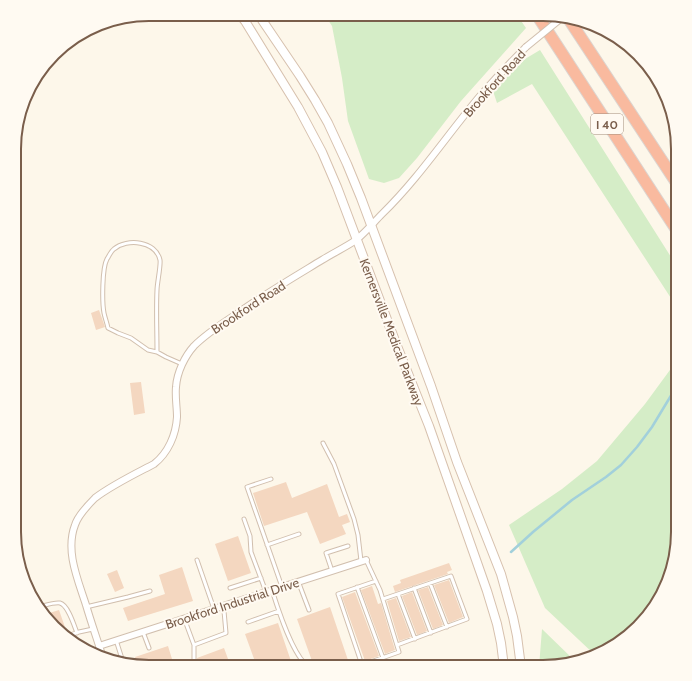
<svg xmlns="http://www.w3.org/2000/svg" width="692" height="681" font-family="Cabin,sans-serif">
<rect width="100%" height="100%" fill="#fdf7ea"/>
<path fill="#d5edc7" d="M324,14L517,15L526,28L461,101L417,158L399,178L384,183L369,179L348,121L342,78L332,26Z
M540,50L678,268V309L532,84L497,103L493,91L525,59Z
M678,359V541L664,592L625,639L595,655L545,608L509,525L562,489L597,461L645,404Z
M542,629L576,662L552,667H539Z"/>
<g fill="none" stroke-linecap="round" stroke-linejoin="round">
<path stroke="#a2d0db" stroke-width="2.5" d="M511,552L533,532L572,500L606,477L621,465L637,447L652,427L678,384"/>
</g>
<path fill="#f4d7c0" d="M99,310L105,327L96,330L91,313Z
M141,382L145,413L134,415L130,383Z
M286,482L292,498L327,484L339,517L347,514L350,522L342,525L346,534L320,544L307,512L264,526L253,493Z
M238,536L251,573L228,581L215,544Z
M449,563L452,570L447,572L448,574L395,592L393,586L401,583L400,580Z
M182,567L193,601L128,621L123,608L165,594L159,575Z
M117,570L124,588L115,592L107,574Z
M449,580L463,617L449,623L434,585Z
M372,586L378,604L381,603L395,650L385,654L361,590Z
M428,587L443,625L433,629L418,590Z
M355,592L379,656L365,661L342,597Z
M412,592L427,631L417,635L402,596Z
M396,598L411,637L399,641L387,601Z
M330,607L350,666L347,667H341L340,663L332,666L330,661L322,664L320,659L312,661L297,619Z
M59,610L66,630L62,632L43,615Z
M278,623L293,667H257L245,634Z
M168,646L172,659L149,667L138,666L135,657Z
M224,648L231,667H198L197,658Z"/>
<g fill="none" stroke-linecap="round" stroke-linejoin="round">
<defs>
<path id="lane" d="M157,352C157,331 156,311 157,290C157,284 161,265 160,260C156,241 127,238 114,249C111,251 109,256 107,259C102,268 102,302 104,313C105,318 107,323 108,328L118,333L131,338L148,350L157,352L166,357L182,364
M323,443L334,464L354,519L358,535L361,561
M271,479L247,487L282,587
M244,519L250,536L251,552L266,592
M267,545L299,534
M197,560L214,609
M366,560L380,590L399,652L362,665L338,594L376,581
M332,571L326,553L348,546
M298,581L309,610
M430,583L447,627
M357,587L383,658
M230,588L261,578
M414,588L431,633
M272,590C278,609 293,657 309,667
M398,594L415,639
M383,599L451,576L467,619L397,645
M38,607C44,606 53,602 60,603C68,605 74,625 77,633
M86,607L128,597L150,591
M184,618L194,645L226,633L224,611L222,606
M248,622L279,611
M143,632L149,648
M67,636L79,632L93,629
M116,640L123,662
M194,645V662L195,667
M93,652L100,650"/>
<path id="street" d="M99,646L366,560
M102,655C97,639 91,622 86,605C78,580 65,551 75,525C78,515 88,505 95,498C112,485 135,474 154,464C168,453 176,435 177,417C177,407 175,397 176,387C177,372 185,356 194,346C207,333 223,323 238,313C265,294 294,277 322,260C333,253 346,247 356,240C365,233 374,222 382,214C419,178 447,135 480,96C495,79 510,63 526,47"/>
<path id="secondary" d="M239,14L245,21L298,107L322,152L337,187L397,346L429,426L487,591L497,624L501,643L504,667
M258,14L300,76L315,100L328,123L347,164L361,198L431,386L457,462L501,574L513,617L517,636L521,667"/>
<path id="highway" d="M537,15L678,232
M568,18L678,185"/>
</defs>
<use href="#lane" stroke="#d1bfae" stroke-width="5"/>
<use href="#street" stroke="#d1bfae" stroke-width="8"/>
<use href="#secondary" stroke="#d7c1ae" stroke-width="10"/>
<use href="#highway" stroke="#dcd5d0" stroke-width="13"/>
<use href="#lane" stroke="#fff" stroke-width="3"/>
<use href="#street" stroke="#fff" stroke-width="6"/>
<use href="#secondary" stroke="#fff" stroke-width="8"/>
<use href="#highway" stroke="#f9ba9f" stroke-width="11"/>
<defs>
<path id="street-bridge" d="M526,47L564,16"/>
</defs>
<use href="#street-bridge" stroke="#d1bfae" stroke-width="8" stroke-linecap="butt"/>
<use href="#street-bridge" stroke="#fff" stroke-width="6"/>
</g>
<g text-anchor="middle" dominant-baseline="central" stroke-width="4" stroke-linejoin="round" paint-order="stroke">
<rect fill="#fffaf2" stroke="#a28d7d" stroke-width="1" x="591" y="114" width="32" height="20" rx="3"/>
<g font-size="12" font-weight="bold" fill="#7a5e4b">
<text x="607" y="124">I 40</text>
</g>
<g font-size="13" fill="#7a5e4b" stroke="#fffaf2">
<text transform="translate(494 83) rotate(-48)">Brookford Road</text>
<text transform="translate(248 307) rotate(-33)">Brookford Road</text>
<text transform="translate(392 332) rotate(69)">Kernersville Medical Parkway</text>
<text transform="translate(232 603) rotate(-18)">Brookford Industrial Drive</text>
</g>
</g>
<path d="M0 0H692V681H0ZM149 21H543A128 128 0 0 1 671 149V532A128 128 0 0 1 543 660H149A128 128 0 0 1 21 532V149A128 128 0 0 1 149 21Z" fill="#fffaf2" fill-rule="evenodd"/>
<path fill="none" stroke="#7a5e4b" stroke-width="2" d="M149 21H543A128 128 0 0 1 671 149V532A128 128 0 0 1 543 660H149A128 128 0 0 1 21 532V149A128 128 0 0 1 149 21Z"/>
</svg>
